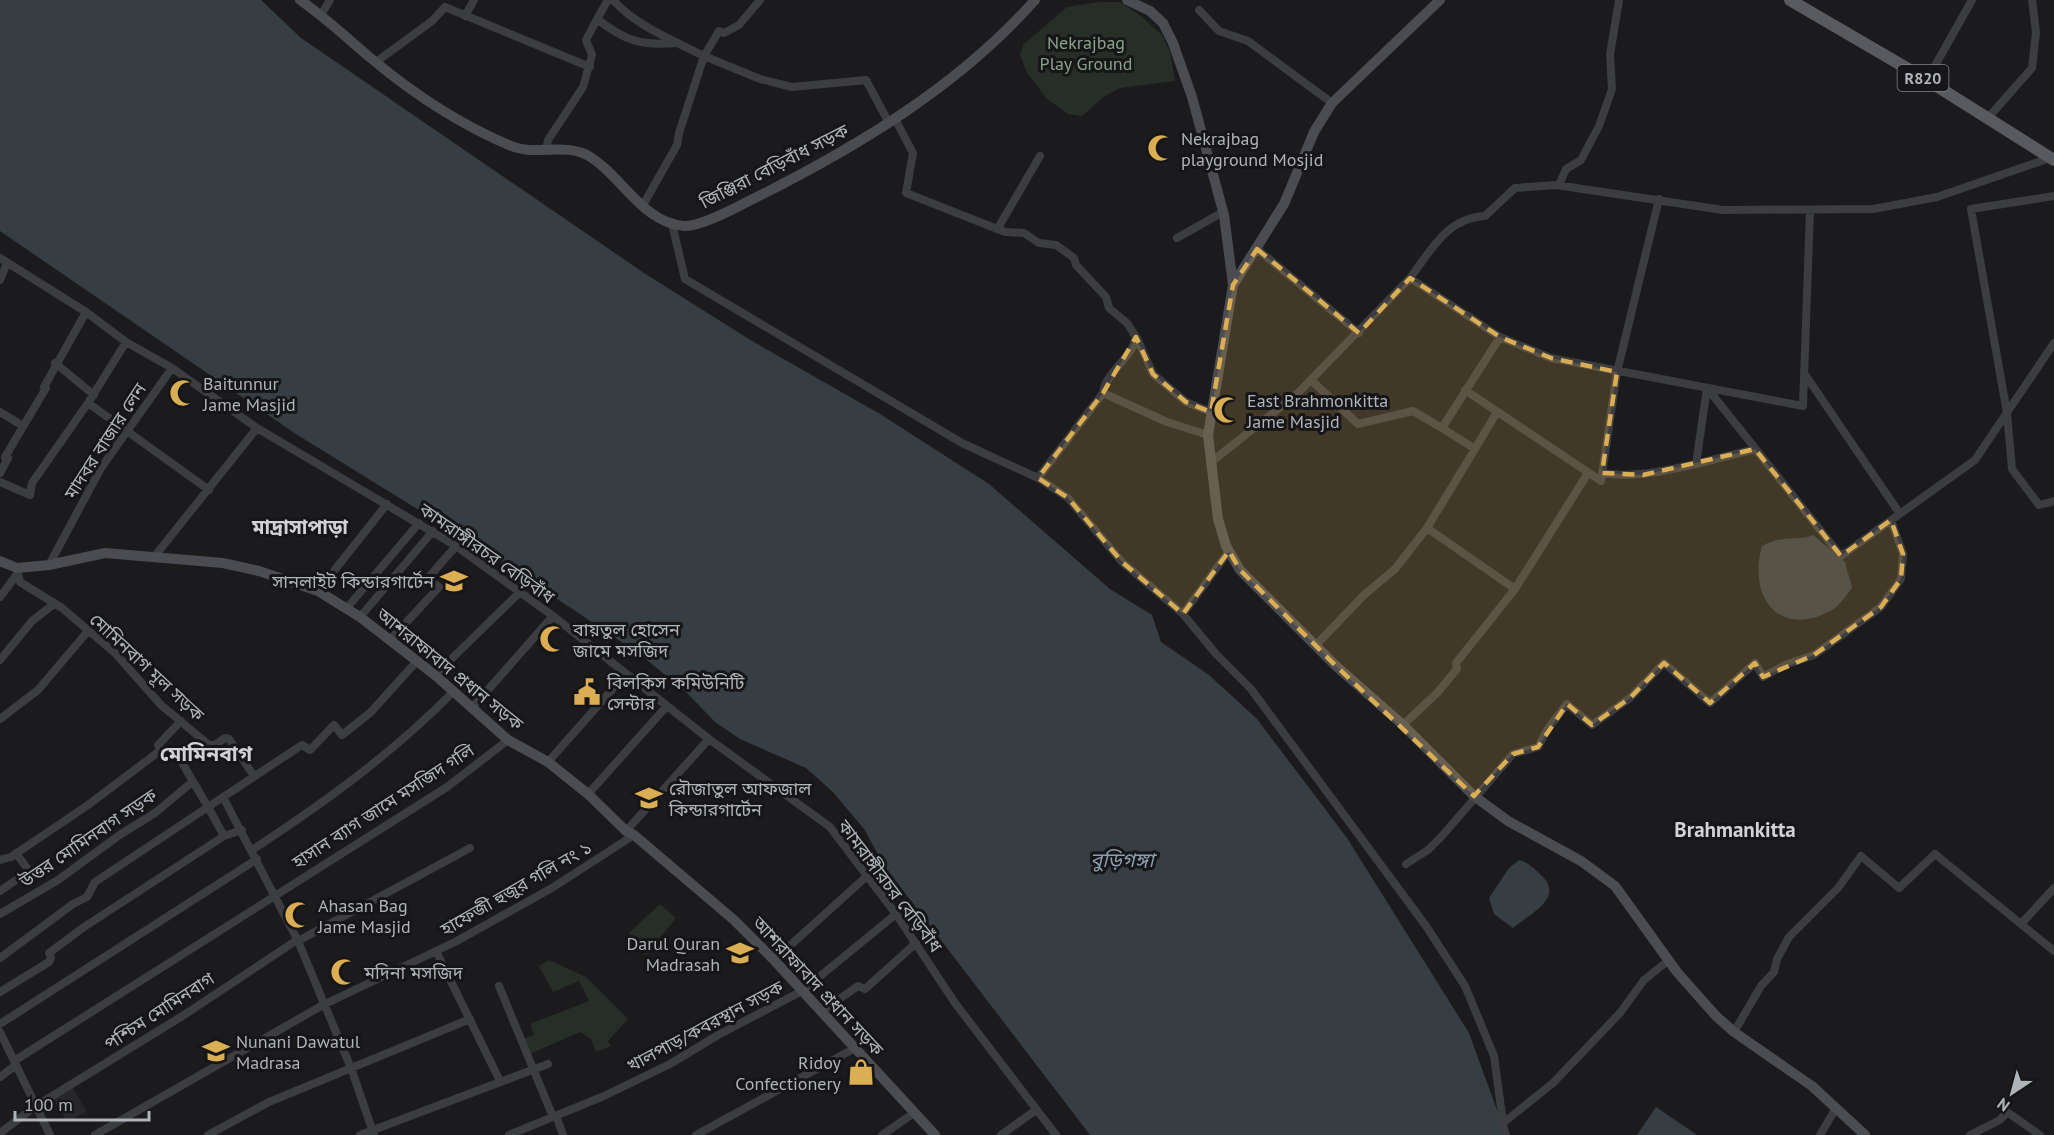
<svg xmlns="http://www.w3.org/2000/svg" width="2054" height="1135" font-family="'PT Sans','Noto Sans Bengali',sans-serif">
<rect width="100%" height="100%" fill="#1b1b1d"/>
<path fill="#27272a" d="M73,1088L87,1112L67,1122L53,1098Z"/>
<path fill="#272e28" d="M1098,2H1120L1142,17L1162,35L1170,52L1175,81L1120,88L1105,96L1082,116L1068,114L1047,99L1028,74L1020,55L1023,45L1067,7Z
M660,904L676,918L646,955L629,933Z
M549,960L586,977L628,1019L608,1041L611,1046L596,1052L591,1039L580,1032L530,1054L523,1039L534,1035L530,1024L589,1001L579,981L553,992L539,966Z"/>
<path fill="#363e44" d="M0,0H261L301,38L644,273L752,341L880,414L989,484L1110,589L1152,615L1161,642L1209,675L1257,719L1347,838L1469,1033L1506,1135H1090L885,867L864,829L833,792L806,768L740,739L715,722L687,693L641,655L490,554L296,434L0,231Z
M1813,535L1845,562L1852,588C1846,595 1839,607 1830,611C1777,639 1748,595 1762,546C1784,534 1796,542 1813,535Z
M1519,860C1528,862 1536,870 1542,876C1565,899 1528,915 1513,928L1494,914L1489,898L1509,868Z
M1656,1107L1697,1135H1637Z"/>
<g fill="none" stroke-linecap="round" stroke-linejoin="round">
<path stroke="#3c3d41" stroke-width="8" d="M613,0C635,25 674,41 704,56L719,31L724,33L739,25L760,0
M1199,10L1219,31L1248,41L1332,103
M321,15L330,0
M465,16L474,0
M597,19L608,0
M376,62L432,21L445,7L590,67
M1927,80L1972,0
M895,119L913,153L906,193L1005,232L1024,233L1039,243L1056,245L1063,250L1074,258L1076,265L1106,297L1109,308L1127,323L1136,337C1132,359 1105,372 1103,393L1167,422L1208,435
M1987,119L2032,68L2036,32L2032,0
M546,150L548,140L583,87L592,55L586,40L597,19C625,41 641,46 677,43
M1559,185L1566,169L1581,160L1599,126L1612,89L1610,55L1619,0
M2054,196L1971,209L2007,413L2012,469L2039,505L2054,501
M643,205L677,145L679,133L704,56L760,79L792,87L866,80L889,123
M672,224L685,279L962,443L1038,478L1068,498L1122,562L1183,614L1229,551
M998,228L1040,156
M1177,238L1223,212
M1257,249L1359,333
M0,258L86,312L126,342L172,368L257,428L456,546L553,616L709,739L830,827L896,914L955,1003L1056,1135
M1410,278C1431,251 1446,218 1485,216L1515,188L1556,185L1723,210L1873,209L1937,197L2050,158
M0,280L7,263
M1137,338L1153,374L1186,402L1211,412
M55,363L94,395
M1804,373L1900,514
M1311,380L1358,424L1413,411L1442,428
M1707,388L1841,556L1975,460L2054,343
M1465,390L1601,481L1617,372L1659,199
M88,403L209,490
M0,412L23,426
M1497,412L1475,449L1442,428L1500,337
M1210,463L1297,394L1410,278L1500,337L1551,358L1803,406L1810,211
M1696,464L1755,449
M0,473L8,458L5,457L46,388L44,387L86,312
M1602,473C1635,478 1664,471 1696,464L1707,388
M1038,478L1103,393
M0,482L30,495L32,483L88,403L126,342
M1427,528L1475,449
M154,557L257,428
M49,565L101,468L172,368
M17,568L20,582L62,608L116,654L161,705L209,745H215L225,738L229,739L254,776
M318,591L387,504
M0,597L18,573
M346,609L419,523
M1183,614L1216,654L1251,689L1426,926L1465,986L1494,1056L1503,1123L1553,1083L1620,1013L1644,980L1669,960
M360,617L433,531
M390,640L439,587L428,578L456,546
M1316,645L1364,595L1395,569L1427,528L1515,589
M0,660L32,621L54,604
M435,675L520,592
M472,708L553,616
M0,719L38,690L88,631
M1403,725L1438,692L1457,669L1456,663L1515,589L1588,473
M548,762L625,675
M588,794L666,707
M223,797L298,941L351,1068L374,1135
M626,831L709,739
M224,836L208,807L302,745L310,750L334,725L342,735L371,712L416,662
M252,850C324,803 393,753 453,692
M0,860L11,857L88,805L161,750
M1406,864L1428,850L1442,836L1513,754L1538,747L1547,730L1567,704L1592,725L1630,698L1664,663L1710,703L1755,663L1763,677L1785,665L1814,655L1881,607L1901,579L1903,554L1891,520
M0,891L29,871L16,853
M0,914L58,880L121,834L155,813L191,783
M2021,924L2054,888
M298,941L470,848
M436,951L500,1081
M0,958L73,904L87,897L95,882L208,807L177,754L161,750L158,745L181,721
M774,960L867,876
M499,986L553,1117
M0,992L49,962L51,958L49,953L84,927L224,836L242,830
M822,1011L858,986L865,989L916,943
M0,1024L257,859
M0,1032L50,1135
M1734,1032L1761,986L1774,972L1777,959L1789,937L1838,888L1861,856L1899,888L1935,854L2054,951
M14,1061L447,787L508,740
M0,1077L16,1065
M556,1116L563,1135
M1501,1119L1506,1135
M0,1133L36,1106L184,1015L297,940
M95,1135L323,1005L455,942L552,888L634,835
M208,1135L269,1102L470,1019
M360,1135L548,1064
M509,1135L604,1096L670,1064L718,1035L802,991L896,914
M696,1135L855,1048
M882,1135L914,1113
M1001,1135L1036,1110
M1820,1135L1836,1108
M1970,1135L2000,1120L2007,1112L2040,1135"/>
<path stroke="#4b4c51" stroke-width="10" d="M300,0C326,18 349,40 373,60C415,95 461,125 511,146C536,156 563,143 587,155C621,174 642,223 684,226C700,227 733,209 747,202C852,150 957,88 1035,0
M1127,0L1150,11L1163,23L1173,43L1192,97L1224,215L1233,285L1208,435L1218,519L1226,546L1240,570L1336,666L1403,725L1474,796L1508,821L1581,861L1615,886L1677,972L1716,1016L1734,1032L1812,1086L1865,1135
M1233,285L1284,204L1314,132L1332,103L1440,0
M0,561L17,568L49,565L105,553L223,563L259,571L318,591L360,617L435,675L508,740L548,762L588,794L626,831L634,835L734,920L774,960L935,1135"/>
<path stroke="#595a60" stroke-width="12" d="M1790,0L1927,80L2054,160"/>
</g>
<path fill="#dcae53" fill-opacity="0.2" stroke="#dcae53" stroke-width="4.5" stroke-dasharray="12 8" stroke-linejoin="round" d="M1257,249L1359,333L1410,278L1500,337L1551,358L1617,372L1602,473L1643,475L1755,449L1841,556L1891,520L1903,554L1901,579L1881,607L1814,655L1763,677L1755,663L1710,703L1664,663L1630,698L1592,725L1567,704L1538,747L1513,754L1474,796L1336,666L1240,570L1229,551L1183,614L1122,562L1068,498L1038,478L1103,393L1136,337L1153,374L1186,402L1211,412L1233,285Z"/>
<defs>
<symbol id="mosque-bare" viewBox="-9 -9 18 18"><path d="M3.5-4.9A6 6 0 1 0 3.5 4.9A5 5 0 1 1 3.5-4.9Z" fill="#dcae53" stroke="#161618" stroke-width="2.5" paint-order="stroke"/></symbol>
<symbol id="school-bare" viewBox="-9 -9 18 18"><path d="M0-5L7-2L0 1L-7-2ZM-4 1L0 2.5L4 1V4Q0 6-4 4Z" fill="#dcae53" stroke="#161618" stroke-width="2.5" paint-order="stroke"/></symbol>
<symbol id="civic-bare" viewBox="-9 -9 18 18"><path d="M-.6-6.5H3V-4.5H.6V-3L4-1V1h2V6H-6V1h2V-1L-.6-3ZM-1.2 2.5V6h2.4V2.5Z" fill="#dcae53" stroke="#161618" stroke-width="2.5" paint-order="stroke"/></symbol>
<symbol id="shop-bare" viewBox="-9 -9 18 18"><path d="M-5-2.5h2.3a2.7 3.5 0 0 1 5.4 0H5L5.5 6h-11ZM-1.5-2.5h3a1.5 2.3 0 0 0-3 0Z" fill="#dcae53" stroke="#161618" stroke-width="2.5" paint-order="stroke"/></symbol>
</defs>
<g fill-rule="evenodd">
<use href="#mosque-bare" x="1142" y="129" width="38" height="38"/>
<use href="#mosque-bare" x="164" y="374" width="38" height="38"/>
<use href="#mosque-bare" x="1208" y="391" width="38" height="38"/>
<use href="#school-bare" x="435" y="562" width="38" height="38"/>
<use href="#mosque-bare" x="534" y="620" width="38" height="38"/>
<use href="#civic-bare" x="568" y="673" width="38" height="38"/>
<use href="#school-bare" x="630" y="779" width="38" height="38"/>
<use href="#mosque-bare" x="279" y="896" width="38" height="38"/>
<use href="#school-bare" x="721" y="934" width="38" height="38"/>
<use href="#mosque-bare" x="325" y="953" width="38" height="38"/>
<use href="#school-bare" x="197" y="1032" width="38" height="38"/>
<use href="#shop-bare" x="842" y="1053" width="38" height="38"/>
</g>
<g text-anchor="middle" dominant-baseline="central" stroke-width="6" stroke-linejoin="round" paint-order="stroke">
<rect fill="#161618" stroke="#818489" stroke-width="1.5" x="1897.5" y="65" width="51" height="26" rx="4.5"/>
<g font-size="16" font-weight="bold" fill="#afb3ba">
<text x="1923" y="78">R820</text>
</g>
<g font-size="18" fill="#89a38a" stroke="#161618">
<text x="1086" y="42">Nekrajbag<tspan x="1086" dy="21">Play Ground</tspan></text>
</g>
<g font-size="18" fill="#afb3ba" stroke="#161618" text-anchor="start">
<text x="1181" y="138">Nekrajbag<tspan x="1181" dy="21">playground Mosjid</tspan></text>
<text x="203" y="383">Baitunnur<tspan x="203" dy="21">Jame Masjid</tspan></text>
<text x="1247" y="400">East Brahmonkitta<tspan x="1247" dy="21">Jame Masjid</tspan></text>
<text x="434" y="581" text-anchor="end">সানলাইট কিন্ডারগার্টেন</text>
<text x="573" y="629">বায়তুল হোসেন<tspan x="573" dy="21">জামে মসজিদ</tspan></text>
<text x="607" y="682">বিলকিস কমিউনিটি<tspan x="607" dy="21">সেন্টার</tspan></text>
<text x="669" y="788">রৌজাতুল আফজাল<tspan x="669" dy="21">কিন্ডারগার্টেন</tspan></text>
<text x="318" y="905">Ahasan Bag<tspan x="318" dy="21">Jame Masjid</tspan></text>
<text x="720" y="943" text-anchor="end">Darul Quran<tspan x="720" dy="21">Madrasah</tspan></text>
<text x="364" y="972">মদিনা মসজিদ</text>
<text x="236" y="1041">Nunani Dawatul<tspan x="236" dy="21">Madrasa</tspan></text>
<text x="841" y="1062" text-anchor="end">Ridoy<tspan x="841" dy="21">Confectionery</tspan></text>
</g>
<g font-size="18" fill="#afb3ba" stroke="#161618">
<text transform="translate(774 166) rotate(-27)">জিঞ্জিরা বেড়িবাঁধ সড়ক</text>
<text transform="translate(105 441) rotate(-57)">মাদবর বাজার লেন</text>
<text transform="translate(487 553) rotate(35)">কামরাঙ্গীরচর বেড়িবাঁধ</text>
<text transform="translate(147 667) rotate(43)">মোমিনবাগ মূল সড়ক</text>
<text transform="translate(450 669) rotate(39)">আশরাফাবাদ প্রধান সড়ক</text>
<text transform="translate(383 806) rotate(-33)">হাসান ব্যাগ জামে মসজিদ গলি</text>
<text transform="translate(88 838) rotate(-34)">উত্তর মোমিনবাগ সড়ক</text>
<text transform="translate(890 886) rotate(53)">কামরাঙ্গীরচর বেড়িবাঁধ</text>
<text transform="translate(516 888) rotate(-30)">হাফেজী হুজুর গলি নং ১</text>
<text transform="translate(818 986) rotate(47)">আশরাফাবাদ প্রধান সড়ক</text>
<text transform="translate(159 1011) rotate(-33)">পশ্চিম মোমিনবাগ</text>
<text transform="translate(705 1026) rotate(-28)">খালপাড়/কবরস্থান সড়ক</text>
</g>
<g font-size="20" font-weight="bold" fill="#d0d2d7" stroke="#161618">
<text x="300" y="527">মাদ্রাসাপাড়া</text>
</g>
<g font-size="20" font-style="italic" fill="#8b9fb1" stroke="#161618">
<text x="1122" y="860">বুড়িগঙ্গা</text>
</g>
<g font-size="21" font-weight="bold" fill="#d0d2d7" stroke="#161618">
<text x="206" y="753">মোমিনবাগ</text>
<text x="1735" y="829">Brahmankitta</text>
</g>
</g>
<g transform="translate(2012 1093) rotate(216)" stroke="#161618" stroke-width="4.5" paint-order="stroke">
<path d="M0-4.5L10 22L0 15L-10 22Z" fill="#afb3ba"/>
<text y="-9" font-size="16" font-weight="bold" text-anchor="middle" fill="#afb3ba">N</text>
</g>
<path d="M15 1111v9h134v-9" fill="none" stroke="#afb3ba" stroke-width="3"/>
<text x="24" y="1111" font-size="18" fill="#afb3ba" stroke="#161618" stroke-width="4.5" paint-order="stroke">100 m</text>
</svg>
